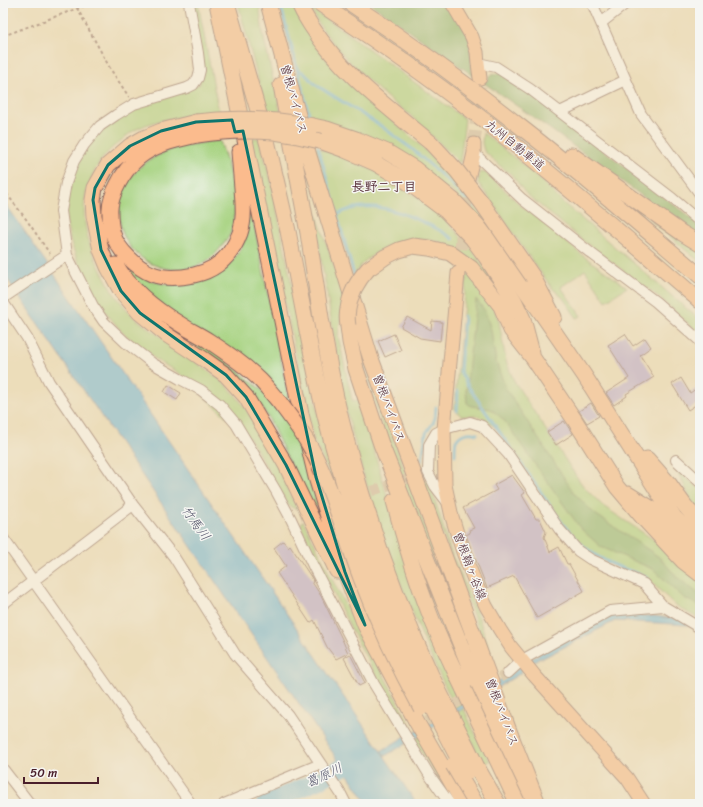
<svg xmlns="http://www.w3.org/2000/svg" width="703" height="807" font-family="Sriracha,'Klee One',sans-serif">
<rect width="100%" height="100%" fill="#f6f6f2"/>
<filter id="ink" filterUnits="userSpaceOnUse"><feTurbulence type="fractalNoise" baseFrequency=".025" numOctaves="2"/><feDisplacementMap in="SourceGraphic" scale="8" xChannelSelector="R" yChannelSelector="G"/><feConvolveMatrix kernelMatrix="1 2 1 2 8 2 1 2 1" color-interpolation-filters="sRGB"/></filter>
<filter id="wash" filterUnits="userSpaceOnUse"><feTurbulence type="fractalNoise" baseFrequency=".012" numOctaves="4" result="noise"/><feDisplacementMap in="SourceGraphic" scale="16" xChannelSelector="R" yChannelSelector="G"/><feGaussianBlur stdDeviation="0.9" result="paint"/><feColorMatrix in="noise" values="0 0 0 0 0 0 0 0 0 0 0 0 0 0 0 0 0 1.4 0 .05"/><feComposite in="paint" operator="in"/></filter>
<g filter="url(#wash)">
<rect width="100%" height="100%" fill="#ecddba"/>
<path fill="#a5d27e" stroke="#787854" d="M192,3H198L217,103L220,113C194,116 159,117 137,129C131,132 126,136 122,140C106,151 94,167 89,185C87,190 85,195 85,200C81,228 93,257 107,281C110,286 112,292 116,296C122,304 129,312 136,319L222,381C257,413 276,466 297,509H295L288,505L251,440L179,373L158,361L122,332L98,303L79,265L70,240L66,221L68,196L71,180L78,162L85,150L100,132L119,117L138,107L200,84Z
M238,3H259L263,35L281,114L267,113Z
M278,3H291C303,23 313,44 329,62C357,94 392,118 423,148C442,167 461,187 477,209C496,234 513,261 531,286L453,192L309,119Z
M311,9L337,26L465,119L460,163C443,146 426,130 409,114C400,107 390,101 382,93C359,72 324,38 311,9Z
M483,133L511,155L539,178L561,201L700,320V334L659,297L586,243L526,194L511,174L500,166L484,151L482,143Z
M250,138H259L271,181L324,444L336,482L334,483L314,441Z
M211,141H220C227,162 234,184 235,206C235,213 233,224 232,230C230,236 226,241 222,246C186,296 106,260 121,199C126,177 141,163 161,154C165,152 169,150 172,149C185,145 198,144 211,141Z
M315,147L334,153L383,174L434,209L455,230L475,254L490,276L516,315L453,247C424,232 385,241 362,264C359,268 356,273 353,277Z
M297,149L316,213L344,295L340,324L338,335L352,400L360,401L397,531L438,647L456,691L474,731L490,761L483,765L432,659L409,604L394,567L377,520L361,466L344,402L326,287L313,213L304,183Z
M480,172L486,173L511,196L519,204L550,228L582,255L627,287L606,301L585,270L561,287L581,316L577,318L563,298L553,289L535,265L488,196L478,183Z
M250,209H251L290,405L142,290L119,260L112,248C117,255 123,263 130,269C164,295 214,289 238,253C247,240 247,224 250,209Z
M648,218L679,240L700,252V262Z
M467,273L493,306L499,321L506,361L514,381L576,476L584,487L603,506L657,542L687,571L700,582V619L690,614L675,605L649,580L640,576L622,569L598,558L589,552L575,540L562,523L545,500L497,429L485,419L476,416H461L454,408Z
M160,317L209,347L263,391L297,434L307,473L323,521L324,531L298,481L268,417L252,392L211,357L162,322Z
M356,337L429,537L456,609L455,615C440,577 425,539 410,501C390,448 369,393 356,337Z
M677,471H678L687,479L700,488V513C689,500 685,485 677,471Z
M422,480L428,481L430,484L450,549L463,580L479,618L490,652L488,654Z
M303,520L341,597L396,698L411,727H408L406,725L375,674L351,629L301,527V524Z
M417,551L485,723L452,656L416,554Z
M420,737L455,804L414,741Z"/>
<path fill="#84b46d" stroke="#676a4c" d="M369,3H448L469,35L472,72L487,81L490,75L499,73H504L700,225V236L678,222L550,129Z
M476,299L485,311L491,330L496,362L506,389L574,493L595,514L659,557L678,578L700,595V606L684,598L653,569L601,547L581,529L503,419L491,409L471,406L467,403L466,391Z"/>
<path fill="#66b6e1" stroke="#586a86" d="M3,200L114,361L417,804H368L3,273Z
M614,615L655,616L700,622V626L657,623L615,621L543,658H540L522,670L521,673L419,736L385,756L381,751L412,732L414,733L510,674L540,653Z"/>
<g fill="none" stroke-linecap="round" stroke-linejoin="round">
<path stroke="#66b6e1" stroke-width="3" d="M280,3L310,118
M297,69L304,73L316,85L381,126L412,149L447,180L473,206
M318,147L354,275
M337,215C364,199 394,209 421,221C432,226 443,231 453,239
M464,316L460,371L468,386C490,418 513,451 535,484C551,506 565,532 587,549C599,559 615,566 630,571C636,573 641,574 647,578
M457,411L458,391
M455,455C455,451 455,445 456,441C460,433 470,431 477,434
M422,460L426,433L433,423L435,418L436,407"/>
<path stroke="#66b6e1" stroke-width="18" d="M265,804L317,781L362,757"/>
</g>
<g id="blocks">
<path fill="#b2a3d3" d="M407,317L431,330L432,321L442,322L440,341L420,338L401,327Z
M394,334L401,350L385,357L378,341Z
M625,334L633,346L645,338L651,347L640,355L654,377L626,394L627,396L614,405L606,393L629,378L608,345Z
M681,378L690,393L700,386V402L688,410L672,384Z
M168,385L181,393L177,400L164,392Z
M591,403L599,416L587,423L579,411Z
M564,421L573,434L556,445L547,432Z
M512,475L525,493L522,495L536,519H540L546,532L544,537L550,552L559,547L567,564H569L584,591L537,618L514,576L487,588L466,535L470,533L469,530L474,528L463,508L497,490L494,485Z
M283,541L288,547L290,545L313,580L314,581L312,582L321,596L342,639L348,653L336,659L327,647L314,620L310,623L277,573L286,566L274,548Z
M350,654L365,683L359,686L344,658Z"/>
</g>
</g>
<g filter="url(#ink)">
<use href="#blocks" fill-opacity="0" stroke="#83625d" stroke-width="1"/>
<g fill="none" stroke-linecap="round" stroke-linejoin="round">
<path stroke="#ccb79d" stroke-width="10" stroke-dasharray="10 5" stroke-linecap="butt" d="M357,496L428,472
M300,516L330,505
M487,685L508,673
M414,729L472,694"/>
<path stroke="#ccb79d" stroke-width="13" stroke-dasharray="13 6" stroke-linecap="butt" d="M474,144L480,86
M459,268L468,179"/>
<defs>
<path id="minor" d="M189,3L198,53L200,70L198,78L193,85L187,88L134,104L116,115L100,126L84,145L74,161L66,183L61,211L67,255L93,306L104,322L125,342L152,363L180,379L201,390L220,405L236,424L276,491L291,519L313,566L374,684L430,776L450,804
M592,3L641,114L700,194
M601,23L624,5V3
M478,63L496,67L530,89L672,198L700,222
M560,112L603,91L626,80
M474,153L522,199L592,254L656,302L700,341
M3,298L67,255
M3,302L27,338L49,382L133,505L174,557L235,654L288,715L341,794L346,804
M676,460L700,482
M448,503L435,486L428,472L429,445L436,433L444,429L470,422L482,426L508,454L559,529L578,551L590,559L644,584L663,606L700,628
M3,538L191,804
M3,604L133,505
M508,673L522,660L610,611L663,606
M3,769L30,804
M224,804L320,764"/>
<path id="major" d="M452,3L472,37L477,52L478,63L480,78
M468,179L474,153V144
M458,273L444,429L445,485L452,517L463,552L475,582L486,606L500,630L511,647L534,675L627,778L644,804"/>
<path id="highway" d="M217,3L301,414L316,477L345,572L365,625L416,721L464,804
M227,3L268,145L288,231L306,325
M268,3L308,153L370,356L509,731L538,804
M299,3C302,12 307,19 312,27C342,74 389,108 431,143
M319,3C383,45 446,89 505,137C572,190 636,246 700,301
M350,3C409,42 467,84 522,128C583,175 641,226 700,276
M281,85L308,233L322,324
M196,122L161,131L144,138L130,146L108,165L95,188L93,200L94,216L101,250L108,267L121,291L140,313L167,335L205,360L226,375L246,397L286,465L337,571
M313,126L327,129L356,139L387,152L415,169L453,200L477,225L507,263L584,375L674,517L700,543
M197,135C176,140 155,144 138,158C130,165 123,174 118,184C114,191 109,204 110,213C110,219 111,228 113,234C117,249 137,268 152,274C165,279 180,278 194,275C217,270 232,255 240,233C245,218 243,203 242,188C241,176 240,164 239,152
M320,141L345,150L375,163L406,181L446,211L472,238L486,257L514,300L523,319L532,353
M572,155L682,233L700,244
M116,265C131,290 155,309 180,324C189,330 200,335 209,341C227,353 245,365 260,380C267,387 273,395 280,403
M368,269L385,257L399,250L413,246L429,248L450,253L471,268L501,306L511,330L533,358L574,419L617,487L644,519L683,561L700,574
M533,277L554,317
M348,326L350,342L356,369L381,444L491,721L523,799
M647,459L670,485L685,506L700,523
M628,494L657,512L691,551L700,557
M394,501C404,539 415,576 429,612C439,639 452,665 464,690
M477,767L498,804"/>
</defs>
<use href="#minor" stroke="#83625d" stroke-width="12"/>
<use href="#major" stroke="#83625d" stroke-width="15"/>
<use href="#highway" stroke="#83625d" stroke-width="17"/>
<path stroke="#83625d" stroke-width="2" stroke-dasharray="3 3" stroke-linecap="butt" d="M77,8L111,70L129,97
M3,36L92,3
M3,189L26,219L50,254"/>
<use href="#minor" stroke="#fff" stroke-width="10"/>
<use href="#major" stroke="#fbbb8d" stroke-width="13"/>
<use href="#highway" stroke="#fbbb8d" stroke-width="15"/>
<defs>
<path id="highway-bridge" d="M196,122C235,117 274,119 313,126
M197,135C222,131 249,130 274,132C290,134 305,137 320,141
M431,143L457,171L482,203L533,277
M322,324C328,356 333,388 341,419C363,507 393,593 431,675C446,706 462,737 477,767
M306,325C315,371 324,418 338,463C355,522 375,581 399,637C419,684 442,728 466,773
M348,326C347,320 347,314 348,309C350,294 358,280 368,269
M280,403C291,418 303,433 312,450C333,491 345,536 361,578C378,623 398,666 421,708
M464,690L518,804
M453,765L476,804"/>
</defs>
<use href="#highway-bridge" stroke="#83625d" stroke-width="17" stroke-linecap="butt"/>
<use href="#highway-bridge" stroke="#fbbb8d" stroke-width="15"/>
</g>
</g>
<path d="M0 0H703V807H0ZM232,120L235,132L243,131L316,477L345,572L365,625L286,465L246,397L226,375L140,313L121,291L101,250L93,200L95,188L108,165L130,146L161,131L196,122Z" fill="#ecddba" fill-opacity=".55" fill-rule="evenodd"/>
<path fill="none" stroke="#0f766e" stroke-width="3" stroke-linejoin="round" d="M232,120L235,132L243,131L316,477L345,572L365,625L286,465L246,397L226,375L140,313L121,291L101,250L93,200L95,188L108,165L130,146L161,131L196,122Z"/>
<g text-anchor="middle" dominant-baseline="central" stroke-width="3" stroke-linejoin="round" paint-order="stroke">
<g font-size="12" fill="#4a1f2b" stroke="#f6f6f2">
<text transform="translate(294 99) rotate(75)">曽根バイパス</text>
<text transform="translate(515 145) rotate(39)">九州自動車道</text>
<text transform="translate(389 408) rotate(70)">曽根バイパス</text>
<text transform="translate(470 566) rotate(69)">曽根鞘ヶ谷線</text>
<text transform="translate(502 712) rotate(69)">曽根バイパス</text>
</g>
<g font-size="13" font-weight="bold" fill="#4a1f2b" stroke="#f6f6f2">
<text x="384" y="186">長野二丁目</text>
</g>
<g font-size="13" font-style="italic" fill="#54546b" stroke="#f6f6f2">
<text transform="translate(196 523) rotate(54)">竹馬川</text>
<text transform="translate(324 775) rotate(-26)">葛原川</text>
</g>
</g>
<rect width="703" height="807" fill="none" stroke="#f6f6f2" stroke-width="16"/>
<path d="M24 777v6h74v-6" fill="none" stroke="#4a1f2b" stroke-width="2"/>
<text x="30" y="777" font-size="12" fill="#4a1f2b" stroke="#f6f6f2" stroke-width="3" paint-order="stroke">50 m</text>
</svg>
